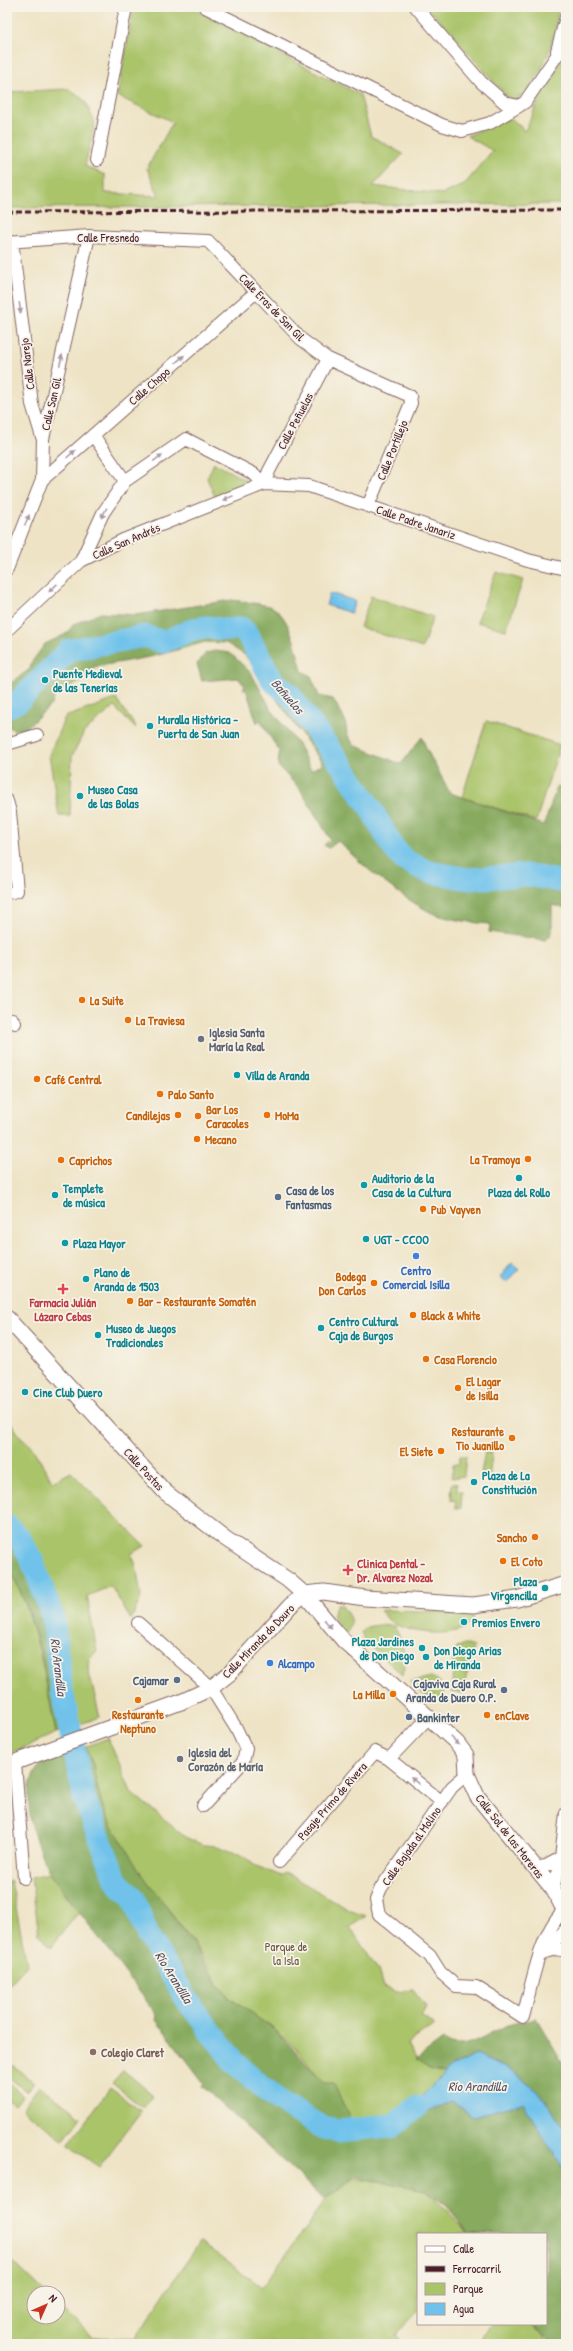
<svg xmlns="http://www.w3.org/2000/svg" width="573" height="2351" font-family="'Patrick Hand',sans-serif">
<rect width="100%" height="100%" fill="#f7f3e8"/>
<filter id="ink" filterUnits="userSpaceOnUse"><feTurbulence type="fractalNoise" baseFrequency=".025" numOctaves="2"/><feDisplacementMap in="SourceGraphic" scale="8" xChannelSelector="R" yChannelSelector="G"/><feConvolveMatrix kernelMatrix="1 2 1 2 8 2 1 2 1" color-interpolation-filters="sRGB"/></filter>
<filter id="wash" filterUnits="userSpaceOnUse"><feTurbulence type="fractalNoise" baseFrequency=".012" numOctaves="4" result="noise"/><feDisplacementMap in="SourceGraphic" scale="16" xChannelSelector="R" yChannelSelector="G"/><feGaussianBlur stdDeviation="0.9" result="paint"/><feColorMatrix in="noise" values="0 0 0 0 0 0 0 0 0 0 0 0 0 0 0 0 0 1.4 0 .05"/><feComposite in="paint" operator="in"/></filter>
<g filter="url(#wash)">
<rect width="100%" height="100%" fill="#eee3c5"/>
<path fill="#aac46a" stroke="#7a724a" d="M134,7H190L360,95L371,136L403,154L373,186L442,194L464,185L493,151L467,136L510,117L525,131L545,86L566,53V204L7,208V92L69,89L85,101L95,123L85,166L105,175V193L159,196L147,168L173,122L117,96Z
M427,7H558C557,36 541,90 511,101Z
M214,463L245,480L246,483L215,497L207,478Z
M496,572L523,580L506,630L477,622Z
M371,596L433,617L422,648L360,627Z
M116,699L136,727L135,728L114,707L84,732L72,756L70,816H59L49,755L65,717Z
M486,721L560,745L536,821L462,797Z
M7,1416L19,1435L31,1446L53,1482L71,1472L145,1546L131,1554L136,1565L141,1597L131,1620L111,1586L87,1596L97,1651L89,1658L88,1669L100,1717L69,1728L60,1677L54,1620L14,1533L7,1524Z
M485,1452L492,1453L489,1480L483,1479L484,1473H481Z
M460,1456H466L464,1476L452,1478L453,1464H459Z
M452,1483L457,1484V1491H462L461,1508H456V1501L451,1500Z
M7,1562C35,1616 45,1674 56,1733L7,1755Z
M337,1605H342C349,1618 356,1621 345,1635L332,1616Z
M380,1610L474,1612C475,1641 415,1634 399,1626C390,1623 385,1617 380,1610Z
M377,1625L394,1626C404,1642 405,1656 403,1675L366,1642L361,1632L367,1627Z
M465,1644L474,1647L462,1693L452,1692L453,1654L458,1647Z
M431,1677C439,1681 442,1684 444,1692L440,1699L427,1697L410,1682Z
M108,1738L131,1792L185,1837L203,1845L217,1846L244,1856L254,1865L281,1876L285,1872L351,1911L366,1916L350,1927L378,1970L383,1987L396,1992L414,1990L426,2007L421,2016L434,2025L407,2044C418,2064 426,2069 449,2075L392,2126L354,2130C331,2094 309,2057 275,2030C260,2018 239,2009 226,1994C212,1978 204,1959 192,1941C164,1900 126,1862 106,1816C97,1793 95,1769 85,1747Z
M50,1873L79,1912L51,1947L39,1934L31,1877Z
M11,1881L27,1965L7,1987V1882Z
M13,2065L34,2082L26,2091L7,2076V2072Z
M123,2070L153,2095L143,2108L112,2083Z
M7,2082L23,2095L15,2105L7,2098Z
M39,2086L81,2117L64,2140L22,2109Z
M110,2088L141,2111L99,2167L68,2145Z
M354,2177L427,2190L468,2234H418V2311L396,2335L404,2344H7V2256L45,2293H34V2317H58V2305L93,2337L134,2339L200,2242L262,2287L325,2200Z
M490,2324H530L551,2344H480Z"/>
<path fill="#87aa5e" stroke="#686444" d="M232,600C244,602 257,603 269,606C290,612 297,653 302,671L311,676L319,696L333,699L345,720L347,734L354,745L401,764L422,737L427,750L450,793L544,825L557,787L566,789V908L552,905V933L546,940L489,932L490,924C474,923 444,919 430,912C396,894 365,868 338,841L329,848L324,845L330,839L300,789L278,766L279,751L260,720L257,723L246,689H243L245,686L238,678L202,681L197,664L206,653L215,651L230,653L251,673L271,709L299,746L311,770L323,764L245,655L226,643L205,642L155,656L94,667L90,671L88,678L58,693L56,692L52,704L26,728L14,730L7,726V686L30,669L31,663L45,644L66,634L74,624L101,613L136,615Z
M7,1526L19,1538L31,1558L53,1617L61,1686L69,1728L56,1733L40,1650L28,1609L7,1562Z
M85,1747L93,1764L99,1796L107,1817L139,1870L192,1942L208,1971L227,1996L276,2031L325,2083H334L354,2129L392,2126L451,2101L473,2116L523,2103L566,2174V2344H554L530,2324H546V2234H468L445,2204L427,2190L368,2179L355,2175L325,2200L202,2086L204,2083L156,2020L157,2015L50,1873C35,1846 15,1787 42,1764C53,1755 72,1751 85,1747Z
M536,2018L566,2068V2129L539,2092L508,2069L476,2055L451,2067L444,2074L432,2071L416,2060L443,2040C462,2055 487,2033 505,2026C514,2022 526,2021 536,2018Z"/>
<path fill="#6fc2eb" stroke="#5c708b" d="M330,593L355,601L351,613L326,605Z
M512,1263L519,1269L507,1283L500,1277Z
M476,2055L508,2069L539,2092L566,2129V2174L523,2103L473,2116L451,2101L392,2126L377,2127L416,2102L451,2067Z"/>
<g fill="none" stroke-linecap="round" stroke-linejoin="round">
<path stroke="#6fc2eb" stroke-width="23" d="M7,707L19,701L69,650L145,636L163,642L194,629L208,627L228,630L241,628L247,634L273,681L290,695L348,774L370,807L392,846L404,860L429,872L469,879L526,875L566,882
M7,1526L19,1538L31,1558L53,1617L61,1686L85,1801L117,1882L133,1897L148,1936L187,2000L234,2062L280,2102L323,2128L337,2131L392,2126L417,2107"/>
</g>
</g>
<g filter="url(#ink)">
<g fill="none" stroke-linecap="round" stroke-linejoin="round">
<defs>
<path id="minor" d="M205,7L442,125L462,131L490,123L519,106
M416,7L481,82L505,103L519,106L525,102L566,42
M557,51L566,17
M97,160L126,7
M12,241L32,404L42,437
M7,242L89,236L208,241L301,339L328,359L410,396L411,403L368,506
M93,435L125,481
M42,480L256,292
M264,484L269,471L328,359
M81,561L103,513L125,481L186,439L254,474L264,484
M7,569L42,480L43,439L89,236
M7,630L81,561L123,540L264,484L309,486L528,560L566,569
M7,744L37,735
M7,801L10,812L17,891L7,893
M7,1020L12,1019L15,1023
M138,1623L211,1688L236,1728L246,1749L243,1762L203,1806
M389,1759L429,1717
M15,1763L24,1878
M467,1774L452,1787L381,1888L376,1900L379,1914L430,1956L440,1972L456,1986L476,1987L523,2017C532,1984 540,1933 564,1910
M279,1862L375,1752L389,1759L442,1802
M535,1868L546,1866L561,1858
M553,1889L561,1858L566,1813
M545,1952L556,1949L566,1951
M543,1954L566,1929"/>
<path id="tertiary" d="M7,1318L165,1492L226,1539L288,1580L304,1594L344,1641L457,1743L466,1755L467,1774L477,1796L553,1889L566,1913
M304,1594L324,1592L365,1598L473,1605L517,1599L566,1584
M7,1765L181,1702L211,1688L230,1673L290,1606L304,1594"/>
</defs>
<use href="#minor" stroke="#836461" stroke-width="14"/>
<use href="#tertiary" stroke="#836461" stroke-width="17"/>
<use href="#minor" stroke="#fff" stroke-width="12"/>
<use href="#tertiary" stroke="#fff" stroke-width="15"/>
<path stroke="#4a1f2b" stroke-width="3" stroke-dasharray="6 3" stroke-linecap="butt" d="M7,212L566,210"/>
</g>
<defs><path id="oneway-solid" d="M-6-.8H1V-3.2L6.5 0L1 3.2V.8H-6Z"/></defs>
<g fill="#ae9aa0">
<use href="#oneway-solid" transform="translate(20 308) rotate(83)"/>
<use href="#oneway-solid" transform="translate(180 359) rotate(-41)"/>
<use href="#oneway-solid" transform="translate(61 360) rotate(-77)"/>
<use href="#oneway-solid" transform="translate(71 454) rotate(-42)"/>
<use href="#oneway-solid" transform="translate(158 458) rotate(-35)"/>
<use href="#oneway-solid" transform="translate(228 498) rotate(158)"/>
<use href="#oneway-solid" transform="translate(104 513) rotate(118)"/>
<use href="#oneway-solid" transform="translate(27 520) rotate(-66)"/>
<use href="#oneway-solid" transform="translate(53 588) rotate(137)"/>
<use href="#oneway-solid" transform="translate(328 1624) rotate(48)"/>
<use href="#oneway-solid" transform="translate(455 1741) rotate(45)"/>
<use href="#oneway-solid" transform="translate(415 1781) rotate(-141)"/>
</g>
</g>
<g fill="#0f9aa8" stroke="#f7f3e8" stroke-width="1.5">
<circle cx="45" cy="680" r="4"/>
<circle cx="150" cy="726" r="4"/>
<circle cx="80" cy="796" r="4"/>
<circle cx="237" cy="1075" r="4"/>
<circle cx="519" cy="1178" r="4"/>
<circle cx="364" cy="1185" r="4"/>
<circle cx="55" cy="1195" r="4"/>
<circle cx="366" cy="1239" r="4"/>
<circle cx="65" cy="1243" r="4"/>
<circle cx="86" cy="1279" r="4"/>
<circle cx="321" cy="1328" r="4"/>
<circle cx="98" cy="1335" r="4"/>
<circle cx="25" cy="1392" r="4"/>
<circle cx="474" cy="1482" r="4"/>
<circle cx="545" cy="1588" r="4"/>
<circle cx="464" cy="1622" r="4"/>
<circle cx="422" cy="1648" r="4"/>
<circle cx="426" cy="1657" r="4"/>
</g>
<g fill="#e8710a" stroke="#f7f3e8" stroke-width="1.5">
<circle cx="82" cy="1000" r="4"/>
<circle cx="128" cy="1020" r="4"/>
<circle cx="37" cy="1079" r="4"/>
<circle cx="160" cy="1094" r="4"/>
<circle cx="178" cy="1115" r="4"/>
<circle cx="267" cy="1115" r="4"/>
<circle cx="198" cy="1116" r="4"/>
<circle cx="197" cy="1139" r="4"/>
<circle cx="528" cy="1159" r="4"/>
<circle cx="61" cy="1160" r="4"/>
<circle cx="423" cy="1209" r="4"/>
<circle cx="374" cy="1283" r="4"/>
<circle cx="130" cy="1301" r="4"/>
<circle cx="413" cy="1315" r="4"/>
<circle cx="426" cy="1359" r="4"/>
<circle cx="458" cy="1388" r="4"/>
<circle cx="512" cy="1438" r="4"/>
<circle cx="441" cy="1451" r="4"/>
<circle cx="535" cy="1537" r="4"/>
<circle cx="503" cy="1561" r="4"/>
<circle cx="393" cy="1694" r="4"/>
<circle cx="138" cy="1700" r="4"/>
<circle cx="487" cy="1715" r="4"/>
</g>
<g fill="#6b7280" stroke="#f7f3e8" stroke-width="1.5">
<circle cx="201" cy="1039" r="4"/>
<circle cx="180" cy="1759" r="4"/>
</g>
<g fill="#5c6f8a" stroke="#f7f3e8" stroke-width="1.5">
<circle cx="278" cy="1197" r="4"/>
<circle cx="177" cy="1680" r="4"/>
<circle cx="504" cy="1690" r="4"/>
<circle cx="409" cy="1717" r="4"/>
</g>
<g fill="#3f7fe0" stroke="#f7f3e8" stroke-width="1.5">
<circle cx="416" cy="1256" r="4"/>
<circle cx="270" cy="1663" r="4"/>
</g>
<g fill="#e0444e" stroke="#f7f3e8" stroke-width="1.5">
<path d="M61 1283h4v4h4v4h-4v4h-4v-4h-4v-4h4z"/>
<path d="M346 1564h4v4h4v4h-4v4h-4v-4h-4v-4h4z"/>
</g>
<circle fill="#8d6e63" stroke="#f7f3e8" stroke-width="1.5" cx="93" cy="2052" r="4"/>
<g text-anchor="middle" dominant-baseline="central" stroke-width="3.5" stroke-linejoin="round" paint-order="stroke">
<g font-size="12" fill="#4a1f2b" stroke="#f7f3e8">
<text x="108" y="237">Calle Fresnedo</text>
<text transform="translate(272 307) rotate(46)">Calle Eras de San Gil</text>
<text transform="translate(27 364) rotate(-97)">Calle Narejo</text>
<text transform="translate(149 386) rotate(-41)">Calle Chopo</text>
<text transform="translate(51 404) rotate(-77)">Calle San Gil</text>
<text transform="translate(295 421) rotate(-62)">Calle Peñuelas</text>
<text transform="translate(392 450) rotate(-68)">Calle Portillejo</text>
<text transform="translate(416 522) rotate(19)">Calle Padre Janariz</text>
<text transform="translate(126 541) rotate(-24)">Calle San Andrés</text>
<text transform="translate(144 1469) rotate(47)">Calle Postas</text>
<text transform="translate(258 1641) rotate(-46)">Calle Miranda do Douro</text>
<text transform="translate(332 1801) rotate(-49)">Pasaje Primo de Rivera</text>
<text transform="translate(510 1836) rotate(52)">Calle Sol de las Moreras</text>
<text transform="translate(411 1846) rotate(-55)">Calle Bajada al Molino</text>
</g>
<g font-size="12" font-weight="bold" fill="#0d838f" stroke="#f7f3e8" text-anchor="start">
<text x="53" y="673">Puente Medieval<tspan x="53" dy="14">de las Tenerías</tspan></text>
<text x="158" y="719">Muralla Histórica -<tspan x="158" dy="14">Puerta de San Juan</tspan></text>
<text x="88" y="789">Museo Casa<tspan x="88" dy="14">de las Bolas</tspan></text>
<text x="245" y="1075">Villa de Aranda</text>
<text x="372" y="1178">Auditorio de la<tspan x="372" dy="14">Casa de la Cultura</tspan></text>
<text x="63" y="1188">Templete<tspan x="63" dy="14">de música</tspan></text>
<text x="519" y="1192" text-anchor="middle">Plaza del Rollo</text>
<text x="374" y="1239">UGT - CCOO</text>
<text x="73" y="1243">Plaza Mayor</text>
<text x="94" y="1272">Plano de<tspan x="94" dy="14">Aranda de 1503</tspan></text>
<text x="329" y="1321">Centro Cultural<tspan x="329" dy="14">Caja de Burgos</tspan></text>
<text x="106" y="1328">Museo de Juegos<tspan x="106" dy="14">Tradicionales</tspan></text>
<text x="33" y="1392">Cine Club Duero</text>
<text x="482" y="1475">Plaza de La<tspan x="482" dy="14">Constitución</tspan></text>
<text x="537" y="1581" text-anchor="end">Plaza<tspan x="537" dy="14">Virgencilla</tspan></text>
<text x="472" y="1622">Premios Envero</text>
<text x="414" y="1641" text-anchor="end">Plaza Jardines<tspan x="414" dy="14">de Don Diego</tspan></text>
<text x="434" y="1650">Don Diego Arias<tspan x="434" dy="14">de Miranda</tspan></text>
</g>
<g font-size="12" font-weight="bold" fill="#c56008" stroke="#f7f3e8" text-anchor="start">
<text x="90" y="1000">La Suite</text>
<text x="136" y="1020">La Traviesa</text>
<text x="45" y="1079">Café Central</text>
<text x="168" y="1094">Palo Santo</text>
<text x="206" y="1109">Bar Los<tspan x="206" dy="14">Caracoles</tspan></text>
<text x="170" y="1115" text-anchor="end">Candilejas</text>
<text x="275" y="1115">MoMa</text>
<text x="205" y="1139">Mecano</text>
<text x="520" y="1159" text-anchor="end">La Tramoya</text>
<text x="69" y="1160">Caprichos</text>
<text x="431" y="1209">Pub Vayven</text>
<text x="366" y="1276" text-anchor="end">Bodega<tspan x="366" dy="14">Don Carlos</tspan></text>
<text x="138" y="1301">Bar - Restaurante Somatén</text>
<text x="421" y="1315">Black &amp; White</text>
<text x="434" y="1359">Casa Florencio</text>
<text x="466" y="1381">El Lagar<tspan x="466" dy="14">de Isilla</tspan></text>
<text x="504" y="1431" text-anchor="end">Restaurante<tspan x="504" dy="14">Tio Juanillo</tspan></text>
<text x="433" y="1451" text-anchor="end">El Siete</text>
<text x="527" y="1537" text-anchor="end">Sancho</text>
<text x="511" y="1561">El Coto</text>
<text x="385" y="1694" text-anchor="end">La Milla</text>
<text x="138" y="1714" text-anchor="middle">Restaurante<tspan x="138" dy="14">Neptuno</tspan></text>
<text x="495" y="1715">enClave</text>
</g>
<g font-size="12" font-weight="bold" fill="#5b616d" stroke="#f7f3e8" text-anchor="start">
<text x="209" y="1032">Iglesia Santa<tspan x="209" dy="14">María la Real</tspan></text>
<text x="188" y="1752">Iglesia del<tspan x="188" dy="14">Corazón de María</tspan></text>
</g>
<g font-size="12" font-weight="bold" fill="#4e5e75" stroke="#f7f3e8" text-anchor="start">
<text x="286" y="1190">Casa de los<tspan x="286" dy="14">Fantasmas</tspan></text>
<text x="169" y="1680" text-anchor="end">Cajamar</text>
<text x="496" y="1683" text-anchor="end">Cajaviva Caja Rural<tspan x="496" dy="14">Aranda de Duero O.P.</tspan></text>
<text x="417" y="1717">Bankinter</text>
</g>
<g font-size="12" font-weight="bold" fill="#366cbe" stroke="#f7f3e8">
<text x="416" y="1270">Centro<tspan x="416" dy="14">Comercial Isilla</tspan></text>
<text x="278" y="1663" text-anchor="start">Alcampo</text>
</g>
<g font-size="12" font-weight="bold" fill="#be3a42" stroke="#f7f3e8">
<text x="63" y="1302">Farmacia Julián<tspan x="63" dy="14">Lázaro Cebas</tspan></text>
<text x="357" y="1563" text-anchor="start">Clinica Dental -<tspan x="357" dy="14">Dr. Alvarez Nozal</tspan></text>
</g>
<g font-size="12" fill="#67513e" stroke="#f7f3e8">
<text x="286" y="1946">Parque de<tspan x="286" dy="14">la Isla</tspan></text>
</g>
<g font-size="12" font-weight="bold" fill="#785e54" stroke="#f7f3e8" text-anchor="start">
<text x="101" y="2052">Colegio Claret</text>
</g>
<g font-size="13" font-style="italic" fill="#555065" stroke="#f7f3e8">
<text transform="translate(288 696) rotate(49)">Bañuelos</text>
<text transform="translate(59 1667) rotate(83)">Río Arandilla</text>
<text transform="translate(174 1977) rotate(58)">Río Arandilla</text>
<text x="477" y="2086">Río Arandilla</text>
</g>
</g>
<rect width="573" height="2351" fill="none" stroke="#f7f3e8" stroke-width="24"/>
<rect x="417" y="2233" width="130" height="92" fill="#f7f3e8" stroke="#b29e9c"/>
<rect x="425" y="2246" width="20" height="6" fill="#ffffff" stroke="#b29e9c"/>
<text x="453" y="2253" font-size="12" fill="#4a1f2b">Calle</text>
<rect x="425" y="2266" width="20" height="6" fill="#4a1f2b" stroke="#b29e9c"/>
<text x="453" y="2273" font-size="12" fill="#4a1f2b">Ferrocarril</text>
<rect x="425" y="2283" width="20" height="12" fill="#aac46a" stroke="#b29e9c"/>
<text x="453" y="2293" font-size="12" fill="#4a1f2b">Parque</text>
<rect x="425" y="2303" width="20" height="12" fill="#6fc2eb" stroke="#b29e9c"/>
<text x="453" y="2313" font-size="12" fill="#4a1f2b">Agua</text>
<g transform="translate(46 2305) rotate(45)"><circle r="19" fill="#f7f3e8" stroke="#b29e9c"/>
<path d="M0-3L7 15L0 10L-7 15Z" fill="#c8321e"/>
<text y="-6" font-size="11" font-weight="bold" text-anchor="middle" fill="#4a1f2b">N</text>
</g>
</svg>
